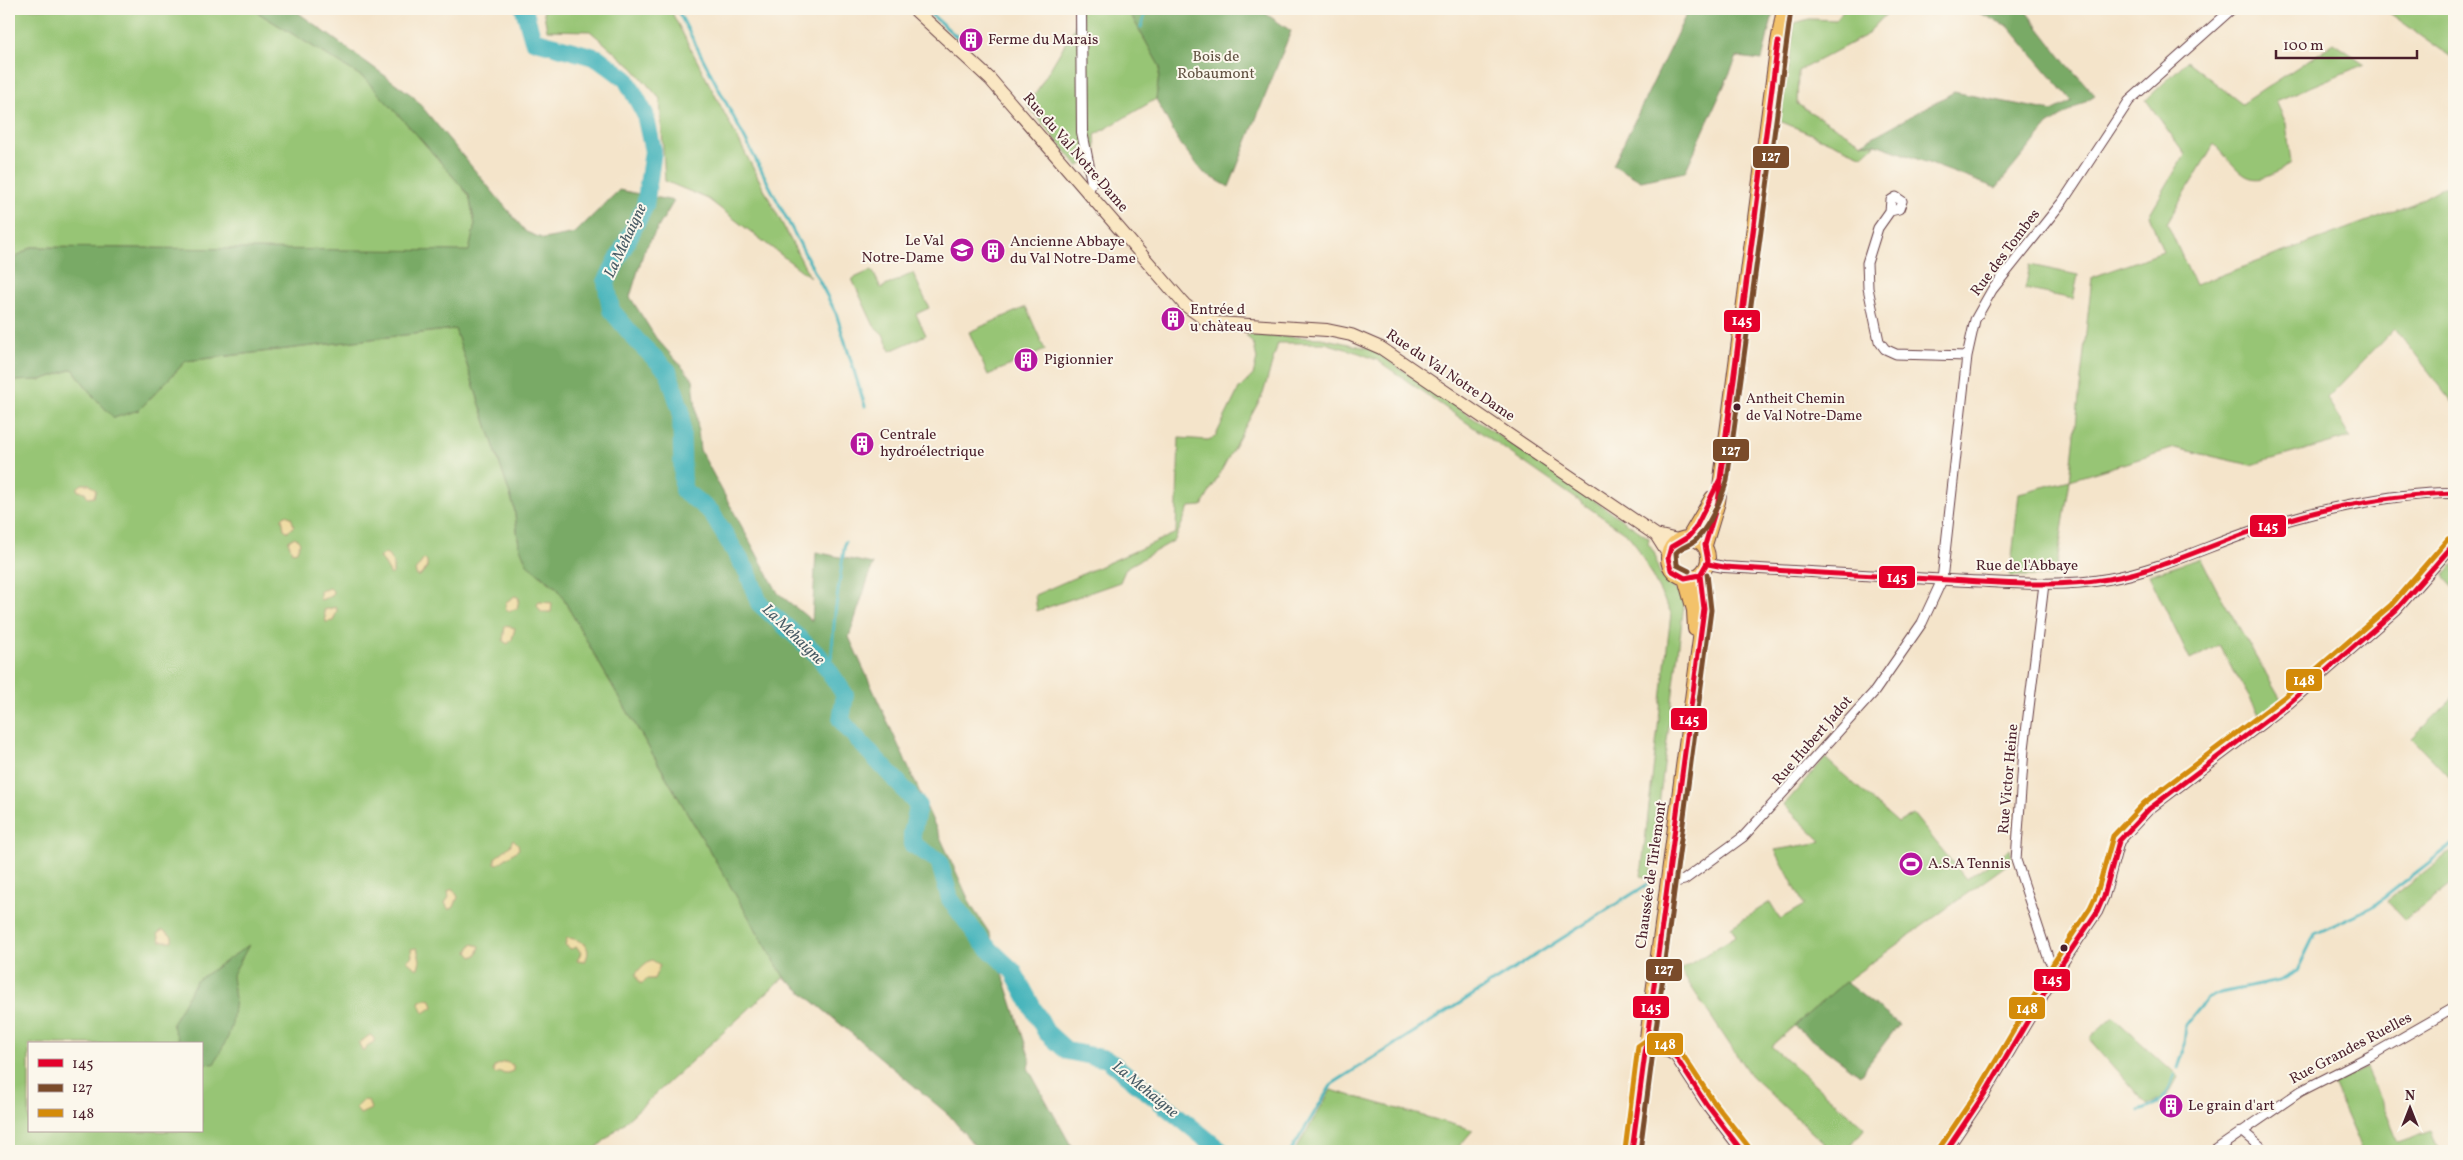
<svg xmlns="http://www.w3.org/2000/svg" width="2463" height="1160" font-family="Vollkorn,serif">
<rect width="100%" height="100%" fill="#fbf7ec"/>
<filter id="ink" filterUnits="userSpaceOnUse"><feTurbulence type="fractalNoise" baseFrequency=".02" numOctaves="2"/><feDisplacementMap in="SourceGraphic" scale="10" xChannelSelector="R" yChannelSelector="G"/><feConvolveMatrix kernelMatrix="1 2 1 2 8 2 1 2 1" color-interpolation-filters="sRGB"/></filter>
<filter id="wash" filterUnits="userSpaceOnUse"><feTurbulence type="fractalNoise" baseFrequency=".0096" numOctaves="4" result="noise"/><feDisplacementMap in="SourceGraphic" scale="20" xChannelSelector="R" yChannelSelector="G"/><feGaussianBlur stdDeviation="1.12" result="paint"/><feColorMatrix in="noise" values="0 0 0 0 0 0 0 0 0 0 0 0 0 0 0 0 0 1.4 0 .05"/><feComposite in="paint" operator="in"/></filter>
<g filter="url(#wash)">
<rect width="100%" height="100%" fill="#f4e4ca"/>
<path fill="#97c574" stroke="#707250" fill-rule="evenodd" d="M9,9H252L366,79L417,135L469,195L475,224L469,252L31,247L9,262Z
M543,9H670L810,277L708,199L665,181L660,99L633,68L590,31L547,30Z
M1076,9H1133L1131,15L1160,67L1156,99L1095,135L1096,152L1081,149L1082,165L1078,166L1028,106L1075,27Z
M1844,9H1891L1865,36L1798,71L1797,104L1862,143L1876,144L1863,156L1780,121L1795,23L1809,19L1836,20Z
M2390,9H2454V59L2388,12Z
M2334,43L2365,64L2276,101L2286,123L2291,163C2247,195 2243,173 2214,144L2167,223L2195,285L2413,204L2454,181V404L2395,328L2327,398L2350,437L2251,465L2175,448L2070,480L2055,576H2010L2019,493L2070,480L2092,277L2163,252L2149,215L2185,154L2146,100L2187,61L2242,104Z
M2030,265L2078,275L2073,299L2025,289Z
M872,270L881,288L913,273L929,308L916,314L926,335L890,351L883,334L874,326L852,279Z
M1026,307L1045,350L988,375L969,332Z
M455,329L514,507L519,545L543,578L558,589L599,663L784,977L593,1151H9V381L41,380L73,369L92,395L139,410L186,361ZM29,1044H201V1131H29Z
M1246,335L1321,338L1372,349L1649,538L1648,544C1660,558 1654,560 1660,573C1667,586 1679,588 1684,604L1650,878L1641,876L1671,613L1636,545L1628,535L1377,360L1359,353L1325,343H1278L1263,394L1202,506L1189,507L1175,540L1126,568L1120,582L1037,611L1035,595L1176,533L1179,438L1208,440L1215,437L1239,389L1253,375L1257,359L1254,345Z
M2201,558L2216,588L2281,699L2260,716L2219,645L2190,660L2149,575Z
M2454,565V588L2443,576Z
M2454,696V782L2412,738Z
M1825,758L1898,823L1913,814L1966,879L2010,849L2012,861L1845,982L1771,1046L1865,1128L1846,1151H1832L1750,1075L1680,970L1736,936L1731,927L1770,902L1780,919L1804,905L1775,850L1822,842L1784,805Z
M2454,849V882L2405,920L2387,901Z
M2113,1017L2178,1077L2167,1097L2147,1105L2089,1039Z
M2366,1068L2399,1142L2431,1131L2439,1151H2363L2333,1084Z
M1331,1090L1473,1130L1455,1151H1295Z"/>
<path fill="#79aa66" stroke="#626448" d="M252,9H293L413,96L526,232L544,239L575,233L619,190L674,201L644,251L630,297L656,338L693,379L700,450L778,593L812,621L816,552L873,564L849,637L972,907L990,934L1030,1059L1028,1068L1074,1151H979L949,1115L784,977L599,663L558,589L527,564L519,545L514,507L455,329L186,361L139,410L114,418L92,395L73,369L41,380L9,381V262L31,247L469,251L475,224L469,195L417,135L364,78Z
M1133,9H1259L1291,31L1229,187L1204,173L1179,142L1156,99L1160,67L1131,15Z
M1691,9H1774L1762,60L1737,57L1685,172L1641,181L1613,165L1687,13Z
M1970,9H2024L2066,63L2095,95L2048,125L1996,188L1876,144L1862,143L1954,92L2052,111L2072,101L2008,26Z
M249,945L232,976L235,999L232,1024L228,1037L214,1064L201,1063V1044H180L172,1024L196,981Z
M1845,982L1899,1024L1860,1075L1794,1026Z"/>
<path fill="#eeda9e" stroke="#9c7c64" d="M82,484H89L96,490L94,497L88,498L85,492L78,491L77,488Z
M285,515L291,517L294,526L288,532L284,529L282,518Z
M295,537L300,542L297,551L292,552L288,541Z
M386,553L393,562V573L391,575L383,561L379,558Z
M424,559L427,562V567L420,576H417L415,571Z
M330,588L333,591L332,596L320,600V591Z
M515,596L519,598L517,609L508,611L505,608L506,602Z
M539,602L552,603L551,612H541L537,605Z
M336,607L337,611L333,621L326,622L324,610Z
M505,626L515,628L512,639L508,644L503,641Z
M513,839L518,844L519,849L498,864L495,863V858L510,846Z
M453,889L458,897L454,907L449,910L445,903L449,897L448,891Z
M163,930L172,936V941H160L158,933Z
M567,938C580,939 594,946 585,961L577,960L581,953L577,947L571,949L565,945Z
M472,944L480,946L477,955L472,957L468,952Z
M417,948L420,960L418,968H415L407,961L412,956L411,949Z
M652,960L660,965L654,979H646L643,983H639L636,974C638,970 647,961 652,960Z
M427,999L431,1000L433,1007L424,1013L419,1004L420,1001Z
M370,1035L374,1038V1042L368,1045L365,1051H362L359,1043Z
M505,1062L513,1065V1071L504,1074L501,1072L495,1074L493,1070L495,1066Z
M364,1100L368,1101L371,1109L360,1114L356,1108Z"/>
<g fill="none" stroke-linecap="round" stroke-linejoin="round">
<path stroke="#44b4bb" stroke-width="3" d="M677,9L836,313L865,406
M925,9L964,43
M1141,27L1147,9
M830,672L835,613L845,542
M2178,1068L2183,1053L2186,1025L2207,999L2220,993L2279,981L2297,971L2315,934L2372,907L2454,843
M2139,1111C2162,1104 2167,1098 2174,1076
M1291,1151L1332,1084L1648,884"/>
<path stroke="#44b4bb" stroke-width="18" d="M524,9L533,40L598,58L626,79L645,114L653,151L645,206L606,282L611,310L638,342L668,371L681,411L683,490L711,512L748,573L759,603L819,656L845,695L841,720C865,750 894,775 918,806L912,834V844L939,861L950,899L982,942L1013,971L1046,1032L1067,1051L1107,1059L1221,1151"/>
</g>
</g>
<g filter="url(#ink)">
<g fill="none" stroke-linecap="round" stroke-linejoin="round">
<defs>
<path id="minor" d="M1890,211L1891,200L1896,197L1902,201L1899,209L1890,211L1878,228L1867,263L1868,288L1879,341L1885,349L1896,354L1967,356
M2044,584L2024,749L2016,860L2049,960L2059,968
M1667,884L1684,880L1743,837L1875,691L1922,623L1942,580L1967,356L1975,320L1992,290L2063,201L2129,101L2232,9
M2242,1131L2260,1146
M2214,1151L2301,1091L2370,1056L2454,1008"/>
<path id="tertiary" d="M1081,9L1082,132L1092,182L1087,193
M1708,564L1724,567C1805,572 1887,577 1969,581C2015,583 2062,587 2108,579C2155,571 2199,550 2244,534C2302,513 2393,492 2454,493
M1645,1048L1668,1052L1675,1056L1707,1105L1742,1151
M1946,1151L1985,1093L2059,968L2097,912L2104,896L2119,841L2149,809L2289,703L2396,610L2454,544"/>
<path id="secondary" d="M914,9L990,79L1185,305L1206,320L1217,323L1327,330L1351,335L1381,348L1656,535L1668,554
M1656,535L1678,540"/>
<path id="primary" d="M1689,537L1712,498
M1668 558a20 20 0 1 1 40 0a20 20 0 1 1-40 0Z
M1705,545L1718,502L1778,42L1784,9
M1685,578L1694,610L1695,629
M1632,1151L1704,609L1700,575"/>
</defs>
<use href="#minor" stroke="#643d43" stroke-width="11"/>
<use href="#tertiary" stroke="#643d43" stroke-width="12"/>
<use href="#secondary" stroke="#643d43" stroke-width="14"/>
<use href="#primary" stroke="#643d43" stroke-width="16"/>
<use href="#minor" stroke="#fff" stroke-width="9"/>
<use href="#tertiary" stroke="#fff" stroke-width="10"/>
<use href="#secondary" stroke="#fae7c3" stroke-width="12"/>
<use href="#primary" stroke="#f3c26a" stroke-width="14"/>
<defs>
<path id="bus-1" d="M1778,42L1718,502L1705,545L1708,561L1700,575L1685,578L1671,570L1668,558L1671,547L1688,537L1695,529L1720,479Z
M1708,564L1724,567C1799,572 1875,576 1950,580C2002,583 2056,588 2108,579C2155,571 2199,550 2244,534C2311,510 2382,495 2454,493
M1645,1048L1668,1052L1675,1056L1707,1105L1742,1151
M1632,1151L1704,609L1700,575
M1946,1151L1985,1093L2059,968L2097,912L2104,896L2119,841L2149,809L2289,703L2396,610L2454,544"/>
<path id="bus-2" d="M1689,571L1677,565L1676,553C1681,546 1690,546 1696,540C1711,524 1720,501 1727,481L1791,10
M1640,1151L1711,610L1707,574"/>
<path id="bus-3" d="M1940,1147L1979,1089L2053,964L2090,908L2097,893L2113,836L2144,803L2284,697L2391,605L2448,539
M1625,1150L1638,1046L1645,1041L1670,1045L1680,1051L1713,1101L1748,1146"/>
</defs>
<use href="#bus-1" stroke="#fbf7ec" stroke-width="9"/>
<use href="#bus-2" stroke="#fbf7ec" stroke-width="9"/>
<use href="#bus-3" stroke="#fbf7ec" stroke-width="9"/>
<use href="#bus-1" stroke="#e4002b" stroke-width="5"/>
<use href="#bus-2" stroke="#7a4b2a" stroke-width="5"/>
<use href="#bus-3" stroke="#d48b09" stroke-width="5"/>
</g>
</g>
<defs>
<symbol id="building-disc" viewBox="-11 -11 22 22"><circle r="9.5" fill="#b5179e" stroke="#fbf7ec"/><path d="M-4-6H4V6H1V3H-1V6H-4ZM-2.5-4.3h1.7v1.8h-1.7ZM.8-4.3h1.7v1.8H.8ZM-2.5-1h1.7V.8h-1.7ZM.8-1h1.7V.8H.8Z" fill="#fff"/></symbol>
<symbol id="school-disc" viewBox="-11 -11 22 22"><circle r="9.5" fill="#b5179e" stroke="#fbf7ec"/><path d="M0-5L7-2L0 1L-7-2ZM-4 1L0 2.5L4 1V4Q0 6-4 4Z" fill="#fff"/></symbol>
<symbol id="stadium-disc" viewBox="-11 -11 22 22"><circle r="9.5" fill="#b5179e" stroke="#fbf7ec"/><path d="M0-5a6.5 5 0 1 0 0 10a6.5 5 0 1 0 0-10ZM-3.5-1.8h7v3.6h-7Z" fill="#fff"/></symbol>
</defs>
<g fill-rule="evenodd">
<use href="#building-disc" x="957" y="26" width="28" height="28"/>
<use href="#school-disc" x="948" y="236" width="28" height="28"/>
<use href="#building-disc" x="979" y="237" width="28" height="28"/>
<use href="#building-disc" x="1159" y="305" width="28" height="28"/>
<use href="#building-disc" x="1012" y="346" width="28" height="28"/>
<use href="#building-disc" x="848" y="430" width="28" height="28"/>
<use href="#stadium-disc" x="1897" y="850" width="28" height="28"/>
<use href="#building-disc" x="2157" y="1092" width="28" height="28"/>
</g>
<g fill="#4a1f2b" stroke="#fbf7ec" stroke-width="2">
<circle cx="1737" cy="407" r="4.5"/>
<circle cx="2064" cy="948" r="4.5"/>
</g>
<g text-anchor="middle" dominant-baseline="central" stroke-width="4" stroke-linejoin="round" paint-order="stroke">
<g font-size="14" fill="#4a1f2b" stroke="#fbf7ec" text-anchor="start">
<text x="1746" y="399">Antheit Chemin<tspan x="1746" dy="17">de Val Notre-Dame</tspan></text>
</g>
<g font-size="15" fill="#4a1f2b" stroke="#fbf7ec" text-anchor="start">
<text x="988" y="40">Ferme du Marais</text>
<text x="944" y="241" text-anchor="end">Le Val<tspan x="944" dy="17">Notre-Dame</tspan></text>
<text x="1010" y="242">Ancienne Abbaye<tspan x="1010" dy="17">du Val Notre-Dame</tspan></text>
<text x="1190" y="310">Entrée d<tspan x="1190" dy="17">u chàteau</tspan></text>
<text x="1044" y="360">Pigionnier</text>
<text x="880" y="435">Centrale<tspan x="880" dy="17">hydroélectrique</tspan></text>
<text x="1928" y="864">A.S.A Tennis</text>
<text x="2188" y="1106">Le grain d'art</text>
</g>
<g font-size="15" fill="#615141" stroke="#fbf7ec">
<text x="1216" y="57">Bois de<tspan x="1216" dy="17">Robaumont</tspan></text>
</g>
<g font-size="15" fill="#4a1f2b" stroke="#fbf7ec">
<text transform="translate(1075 153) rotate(49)">Rue du Val Notre Dame</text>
<text transform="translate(2006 253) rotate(-53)">Rue des Tombes</text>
<text transform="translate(1450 376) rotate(34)">Rue du Val Notre Dame</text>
<text x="2027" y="566">Rue de l'Abbaye</text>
<text transform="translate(1813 741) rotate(-49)">Rue Hubert Jadot</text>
<text transform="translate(2009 779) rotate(-85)">Rue Victor Heine</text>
<text transform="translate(1652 875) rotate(-82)">Chaussée de Tirlemont</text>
<text transform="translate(2351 1049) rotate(-28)">Rue Grandes Ruelles</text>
</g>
<g font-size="16" font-style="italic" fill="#485b65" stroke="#fbf7ec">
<text transform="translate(626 241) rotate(-65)">La Mehaigne</text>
<text transform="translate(793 635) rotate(44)">La Mehaigne</text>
<text transform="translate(1145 1090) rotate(39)">La Mehaigne</text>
</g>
</g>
<g stroke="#fbf7ec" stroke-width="2">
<rect x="1752" y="145" width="38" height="24" rx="5" fill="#7a4b2a"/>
<rect x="1723" y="309" width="38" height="24" rx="5" fill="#e4002b"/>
<rect x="1712" y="438" width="38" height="24" rx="5" fill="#7a4b2a"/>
<rect x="2249" y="514" width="38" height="24" rx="5" fill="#e4002b"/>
<rect x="1878" y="565" width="38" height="24" rx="5" fill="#e4002b"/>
<rect x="2285" y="668" width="38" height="24" rx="5" fill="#d48b09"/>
<rect x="1670" y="707" width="38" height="24" rx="5" fill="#e4002b"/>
<rect x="1645" y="958" width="38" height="24" rx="5" fill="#7a4b2a"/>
<rect x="2033" y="968" width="38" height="24" rx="5" fill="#e4002b"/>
<rect x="1632" y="995" width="38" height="24" rx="5" fill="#e4002b"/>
<rect x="2008" y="996" width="38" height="24" rx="5" fill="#d48b09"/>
<rect x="1646" y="1032" width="38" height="24" rx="5" fill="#d48b09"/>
</g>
<g font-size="14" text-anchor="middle" font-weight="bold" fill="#fff">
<text x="1771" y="161">127</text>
<text x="1742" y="325">145</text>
<text x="1731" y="455">127</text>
<text x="2268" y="531">145</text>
<text x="1897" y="582">145</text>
<text x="2304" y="685">148</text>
<text x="1689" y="724">145</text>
<text x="1664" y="974">127</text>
<text x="2052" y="984">145</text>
<text x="1651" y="1012">145</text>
<text x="2027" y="1013">148</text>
<text x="1665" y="1049">148</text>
</g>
<rect width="2463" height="1160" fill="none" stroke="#fbf7ec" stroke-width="30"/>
<rect x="28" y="1042" width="175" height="90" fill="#fbf7ec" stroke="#b4a19f"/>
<rect x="38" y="1059" width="25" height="8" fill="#e4002b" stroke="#b4a19f"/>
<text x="72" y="1068" font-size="15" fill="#4a1f2b">145</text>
<rect x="38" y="1084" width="25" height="8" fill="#7a4b2a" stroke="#b4a19f"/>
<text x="72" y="1092" font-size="15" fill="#4a1f2b">127</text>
<rect x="38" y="1109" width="25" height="8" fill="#d48b09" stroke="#b4a19f"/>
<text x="72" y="1118" font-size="15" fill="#4a1f2b">148</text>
<g transform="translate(2410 1108)" stroke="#fbf7ec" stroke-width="4" paint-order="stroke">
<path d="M0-4L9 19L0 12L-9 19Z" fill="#4a1f2b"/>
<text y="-8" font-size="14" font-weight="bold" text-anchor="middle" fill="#4a1f2b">N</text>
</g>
<path d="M2276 50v8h141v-8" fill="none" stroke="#4a1f2b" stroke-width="2.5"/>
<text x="2283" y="50" font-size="15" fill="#4a1f2b" stroke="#fbf7ec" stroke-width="4" paint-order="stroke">100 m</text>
</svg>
